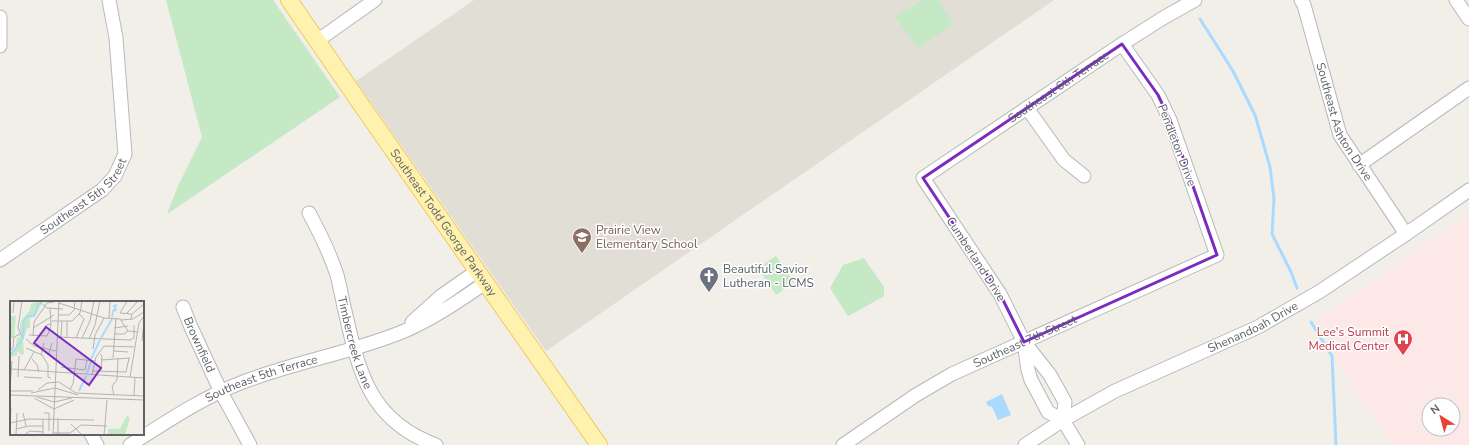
<svg xmlns="http://www.w3.org/2000/svg" width="1469" height="445" font-family="'Nunito Sans',sans-serif">
<rect width="100%" height="100%" fill="#f1efe8"/>
<path fill="#e1ded6" d="M474,0H1054L546,351L356,81Z"/>
<path fill="#fce8e6" fill-rule="evenodd" d="M1469,214V445H1393L1355,393L1317,319ZM1429,405H1453V429H1429Z"/>
<path fill="#c5e8c5" d="M166,0H273L340,97L167,214L178,186L202,137Z
M922,0H938L954,24L918,48L895,17Z
M776,256L794,282L776,295L758,268Z
M864,258L884,287V296L854,313L848,316L830,288L843,265Z"/>
<path fill="#aadaff" d="M1002,394L1011,415L998,420L992,407L988,406L986,402Z"/>
<g fill="none" stroke-linecap="round" stroke-linejoin="round">
<path stroke="#aadaff" stroke-width="3" d="M1200,19L1233,71L1255,115L1270,167L1274,199L1272,234L1291,272L1297,288
M1311,322L1332,356L1336,445"/>
<defs>
<g id="minor">
<path id="s1" d="M1301,0L1304,5L1340,135L1406,234"/>
<path d="M1456,0L1469,19"/>
<path d="M0,17V46"/>
<path d="M317,41L375,0"/>
<path d="M1027,108L1064,160L1084,176"/>
<path d="M1359,165L1469,88"/>
<path id="s2" d="M309,213C320,233 330,254 337,275C340,286 342,299 345,311C359,373 370,421 436,445"/>
<path id="s3" d="M0,260L102,190L115,176L125,154L116,38L109,0"/>
<path id="s4" d="M183,307L191,327L221,392L250,445"/>
<path d="M412,322L441,296L477,271"/>
<path d="M1024,342L1028,370L1031,380L1048,412L1063,420L1078,445"/>
<path id="s5" d="M1063,420L1065,402L1050,375L1024,342L1000,294L923,178L1122,44L1163,18L1195,0"/>
<path d="M91,434L97,445"/>
<path id="s6" d="M130,445C166,422 203,397 243,382C295,362 350,353 402,332C431,320 459,301 485,283"/>
<path id="s7" d="M843,445L916,395L952,374L1217,255L1170,120L1158,95L1122,44"/>
<path id="s8" d="M1025,445L1063,420L1115,391L1258,327L1319,292L1406,234L1469,190"/>
</g>
<g id="major">
<path id="s9" d="M289,0L362,106L599,445"/>
</g>
</defs>
<use href="#minor" stroke="#b5b8bc" stroke-width="15"/>
<use href="#major" stroke="#f2c960" stroke-width="18"/>
<use href="#minor" stroke="#fff" stroke-width="13"/>
<use href="#major" stroke="#fff2af" stroke-width="16"/>
</g>
<path fill="none" stroke="#7b2cbf" stroke-width="3" stroke-linejoin="round" d="M1122,44L1158,95L1170,120L1217,255L1024,342L1000,294L923,178Z"/>
<defs>
<symbol id="school-pin" viewBox="-11 -11 22 30"><path d="M0 17L-7.5 6A9.5 9.5 0 1 1 7.5 6Z" fill="#8d6e63" stroke="#fff"/><path d="M0-5L7-2L0 1L-7-2ZM-4 1L0 2.5L4 1V4Q0 6-4 4Z" fill="#fff"/></symbol>
<symbol id="church-pin" viewBox="-11 -11 22 30"><path d="M0 17L-7.5 6A9.5 9.5 0 1 1 7.5 6Z" fill="#6b7280" stroke="#fff"/><path d="M-1.2-6h2.4v3.5h3.3v2.4h-3.3V6h-2.4V-.1h-3.3v-2.4h3.3Z" fill="#fff"/></symbol>
<symbol id="hospital-pin" viewBox="-11 -11 22 30"><path d="M0 17L-7.5 6A9.5 9.5 0 1 1 7.5 6Z" fill="#e0444e" stroke="#fff"/><path d="M-5-5h3v3.5h4V-5h3V5h-3V1.5h-4V5h-3Z" fill="#fff"/></symbol>
</defs>
<g fill-rule="evenodd">
<use href="#school-pin" x="571" y="226" width="22" height="30"/>
<use href="#church-pin" x="698" y="265" width="22" height="30"/>
<use href="#hospital-pin" x="1392" y="328" width="22" height="30"/>
</g>
<g text-anchor="middle" dominant-baseline="central" stroke-width="3" stroke-linejoin="round" paint-order="stroke">
<g font-size="12" fill="#5f6368" stroke="#fff">
<text stroke="none"><textPath href="#s5" startOffset="447">Southeast 6th Terrace</textPath></text>
<text stroke="none"><textPath href="#s1" startOffset="130">Southeast Ashton Drive</textPath></text>
<text transform="translate(1177 145) rotate(69)">Pendleton Drive</text>
<text stroke="none"><textPath href="#s3" startOffset="106">Southeast 5th Street</textPath></text>
<text stroke="none"><textPath href="#s9" startOffset="271">Southeast Todd George Parkway</textPath></text>
<text transform="translate(976 259) rotate(57)">Cumberland Drive</text>
<text stroke="none"><textPath href="#s8" startOffset="257">Shenandoah Drive</textPath></text>
<text stroke="none"><textPath href="#s7" startOffset="210">Southeast 7th Street</textPath></text>
<text stroke="none"><textPath href="#s2" startOffset="138">Timbercreek Lane</textPath></text>
<text stroke="none"><textPath href="#s4" startOffset="41">Brownfield</textPath></text>
<text stroke="none"><textPath href="#s6" startOffset="148">Southeast 5th Terrace</textPath></text>
</g>
<g font-size="12" fill="#785e54" stroke="#fff" text-anchor="start">
<text x="596" y="230">Prairie View<tspan x="596" dy="14">Elementary School</tspan></text>
</g>
<g font-size="12" fill="#5b616d" stroke="#fff" text-anchor="start">
<text x="723" y="269">Beautiful Savior<tspan x="723" dy="14">Lutheran - LCMS</tspan></text>
</g>
<g font-size="12" fill="#be3a42" stroke="#fff" text-anchor="end">
<text x="1389" y="332">Lee's Summit<tspan x="1389" dy="14">Medical Center</tspan></text>
</g>
</g>
<g transform="translate(10 301)">
<rect width="134" height="134" fill="#f1efe8"/>
<path d="M29,0H33L25,15L20,17V27H17L13,39L14,53L11,54L8,50L6,55L0,56L6,46L7,37L13,35L9,30L11,20L20,9L21,3ZM0,15H6L4,37H0ZM117,114L120,117L115,134H98V128H110Z" fill="#c5e8c5"/>
<path fill="none" stroke="#aadaff" stroke-width="2" d="M102,16L103,10L106,9L104,5L107,4M91,37L102,18M0,55L13,37L14,19L17,15H24L29,2M81,58L90,39M77,72L81,60M69,90L76,75"/>
<path fill="none" stroke="#b3b3b1" stroke-width="1" d="M29,0L37,7L53,8M117,0L110,12L121,13M49,2L94,17L110,18L118,30L128,31M3,12L4,0M117,12L128,0M48,14H59L64,9L65,0M99,17L100,0M121,18L122,13L134,3M111,19L123,18L134,11M42,20H62L70,12L72,0M23,27L44,14M104,27L118,25M104,33H114L118,30M19,34L37,35L41,25L40,7M23,35L24,21L37,2L44,1M29,35L37,24L41,23M12,36L8,27L12,0M47,36L120,39L124,37V24M51,36L52,20M57,37V20M66,37L74,18L69,13M72,37L80,20L84,0M16,38L24,45L46,50M79,38L85,24L90,0M132,40L134,20M16,47L32,54L38,64V76L41,77M83,48L85,34L94,17M0,50L3,47L4,36L10,33M104,50L118,51M90,53L92,55L91,70M31,54L34,42M41,56L39,52L42,42M103,57L106,17M22,58L27,64L29,71M91,59L120,57M51,66L75,69L77,59M2,68L134,77M14,69L24,51M82,70L116,71L119,57M82,74L86,56L94,45L124,46M8,76L9,55M14,76L32,77M120,76L129,22L134,15M0,87L2,60M60,88L63,83L66,58L85,60M28,89L37,82L49,81L66,92L134,95M0,90H23M21,92L45,87L68,94M0,94L134,99M104,94L102,85L107,79L108,57M124,95L125,76M27,96L44,101L62,97M24,97L44,108L64,99M13,112L16,125M34,112H39V130M0,121L1,107M0,122L19,118L84,119M61,123L72,134M6,128L19,125H33M43,132H60L71,124L97,125M6,134L7,112M14,134L20,130L33,131M33,134V119M43,134L49,0M48,134V117M94,134L97,99"/>
<path fill="#7b2cbf" fill-opacity="0.15" stroke="#7b2cbf" stroke-width="2" d="M36,26L91,67L79,84L24,42Z"/>
<rect width="134" height="134" fill="none" stroke="#5f6368" stroke-width="2"/>
</g>
<g transform="translate(1441 417) rotate(323)"><circle r="19" fill="#ffffff" stroke="#bfc1c3"/>
<path d="M0-3L7 15L0 10L-7 15Z" fill="#ea4335"/>
<text y="-6" font-size="11" font-weight="bold" text-anchor="middle" fill="#5f6368">N</text>
</g>
</svg>
